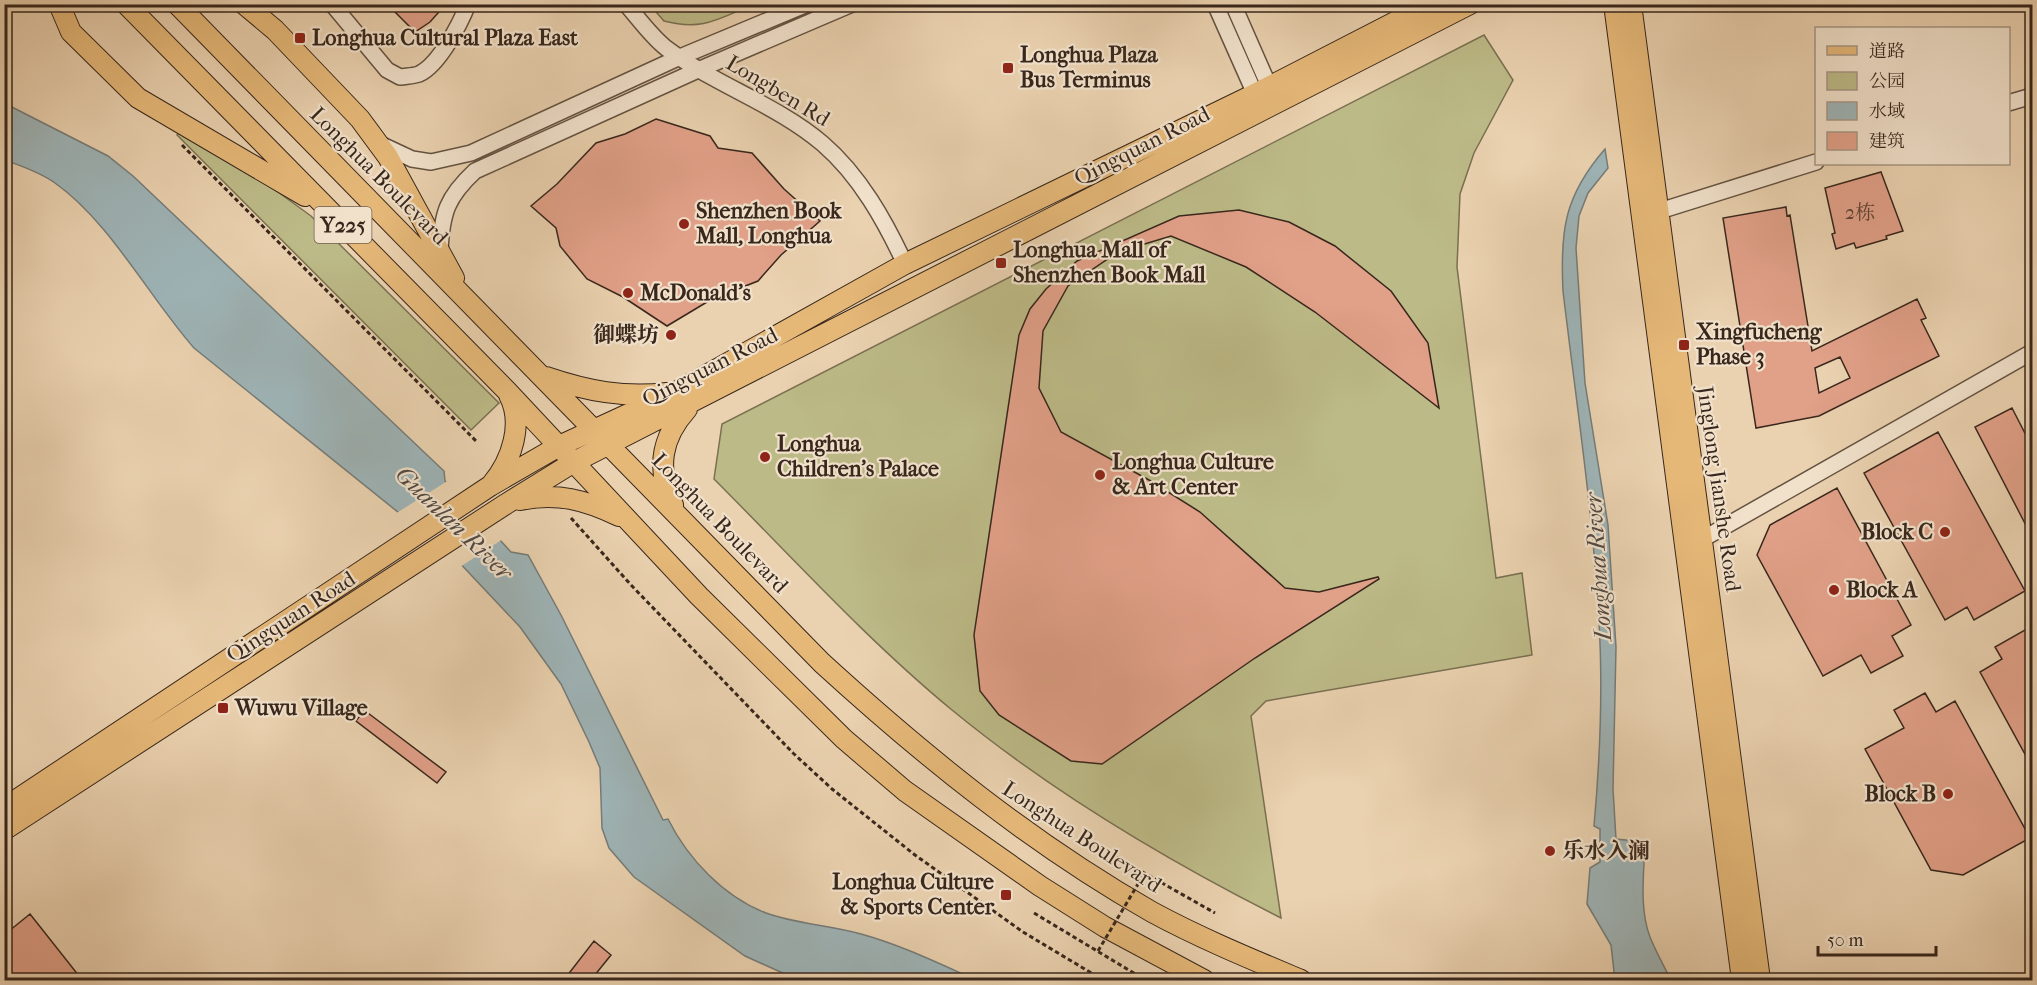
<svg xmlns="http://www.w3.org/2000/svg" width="2037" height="985" font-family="'IM FELL French Canon','Noto Serif SC',serif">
<rect width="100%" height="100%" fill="#ead1af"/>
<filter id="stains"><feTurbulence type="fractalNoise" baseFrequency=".00333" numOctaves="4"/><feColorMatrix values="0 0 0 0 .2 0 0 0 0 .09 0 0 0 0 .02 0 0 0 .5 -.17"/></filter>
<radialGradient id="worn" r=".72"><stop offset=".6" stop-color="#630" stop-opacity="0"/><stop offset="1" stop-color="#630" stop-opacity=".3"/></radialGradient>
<path fill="#bcba87" stroke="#7a7052" stroke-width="1.5" d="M650,5H752C718,19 703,31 664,21Z
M1484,35L1513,80L1474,153L1460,194L1457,267L1496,578L1522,573L1532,655L1266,701L1251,716L1281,918C1164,859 1053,793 952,710C867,640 792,557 714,479L722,424Z
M180,131L260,179L311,216L499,403L471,430L177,135Z"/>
<path fill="#9eb4b7" stroke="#757c79" stroke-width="1.5" d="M4,103L108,156L133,176L444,471L445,481L511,552L528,555L561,615L663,820L668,819C688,859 724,897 766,913C796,924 830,925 861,934C901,945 938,963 976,980H798L745,956L634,877L609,848L602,828L600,768L589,742L561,684L520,627L455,558L194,348C149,297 110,222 55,183C40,172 21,166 5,160Z
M1605,149L1608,168L1588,193L1579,216L1576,248L1585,383L1608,525L1616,647L1613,789L1616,839L1645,842C1644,873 1639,908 1650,937C1656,952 1664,966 1671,980H1615L1611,945L1587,904L1590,868L1600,862V829L1594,826C1600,759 1603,689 1599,622C1593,511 1576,401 1563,291C1560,231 1564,196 1605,149Z"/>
<path fill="#ead1af" d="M449,480L503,539L460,567L395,514Z"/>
<path fill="#e1a088" stroke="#38271c" stroke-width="1.5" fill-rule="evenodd" d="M387,4H446L430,22L415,32Z
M656,119L710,136L718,148L752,153L784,189L820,221L781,255L758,281L712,299L667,326L623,297L587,279L560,246L556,228L531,206L557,184L596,143L625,134Z
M1881,172L1903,231L1886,236L1887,239L1856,248L1854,243L1836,249L1832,234L1835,233L1825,188Z
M1786,207L1787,216L1790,215L1812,351L1917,299L1926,318L1921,320L1939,356L1819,416L1756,428L1723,218ZM1840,357L1850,378L1819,393L1815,368Z
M1239,210L1289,222L1335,246L1391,291L1428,343L1439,408L1315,312L1246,267L1171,236L1118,252L1068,286L1043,331L1039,388L1061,432L1149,480L1200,512L1285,588L1319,592L1378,577L1379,579L1255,658L1102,764L1071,761L999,715L980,691L974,635L1019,335L1030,309L1046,289L1077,261L1179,216Z
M2012,408L2032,447V537L1975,427Z
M1938,432L2025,591L1974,620L1967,607L1945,620L1864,473Z
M1837,488L1911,625L1892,636L1903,656L1871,673L1861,655L1823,676L1757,555L1770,525Z
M2032,626V767L1980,672L2002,659L1995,647Z
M1925,693L1936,712L1955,701L2030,838L1963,875L1931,870L1865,749L1904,728L1894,710Z
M364,710L446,772L437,783L356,721Z
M30,914L83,981H4V935Z
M594,941L611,955L590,981H563Z"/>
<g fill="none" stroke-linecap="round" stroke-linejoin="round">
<defs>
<path id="minor" d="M332,4L387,70L400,77C406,76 414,76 419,74C439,65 460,24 468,4
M626,4C639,19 651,36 666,48C715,85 776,104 823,144C860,176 885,221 905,264
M1215,4L1255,94
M1233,4L1269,86
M2008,103L2032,96
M382,145L412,159L431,162L471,153L680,57L807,4
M1650,214L1816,162
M440,250C442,213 447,197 475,171L698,70L852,4
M1701,540L2032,352"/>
<path id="major" d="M59,4L71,32L138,98L305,196
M126,4L508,392L699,596L844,739L905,791L1040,886L1105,927L1204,980
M177,4L822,663C925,757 1031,843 1152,912C1200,938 1251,959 1301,980
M244,4L275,30L360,119L388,157L454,278
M1614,4L1742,980
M1631,4L1760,980
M546,377C587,391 624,398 667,393
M492,484C512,460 524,423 509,395
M520,500C557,492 585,500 619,516
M673,505C656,469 661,438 687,409
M4,808L490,486L559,446L676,392L905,264L1255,94L1430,4
M4,830L506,504L574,462L1470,4"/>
</defs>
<use href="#minor" stroke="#645241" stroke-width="18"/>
<use href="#major" stroke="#38271c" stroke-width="22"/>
<path stroke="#38271c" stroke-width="3" stroke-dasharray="4.5 3" stroke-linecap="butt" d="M182,145L478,443
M571,518L631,585L793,753L832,789L915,855L1023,932L1103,980
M1109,853L1215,913
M1034,913L1142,978"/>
<use href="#minor" stroke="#f1e1cb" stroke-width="15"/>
<use href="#major" stroke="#e5b878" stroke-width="20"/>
<path stroke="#38271c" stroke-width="3" stroke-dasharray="4.5 3" stroke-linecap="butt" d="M1098,951L1144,874"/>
</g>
<g fill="#8f2418" stroke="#f1e1cb" stroke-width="2">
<rect x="294" y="32" width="12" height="12" rx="3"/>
<rect x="1002" y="62" width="12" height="12" rx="3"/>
<circle cx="684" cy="224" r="6"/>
<rect x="995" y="257" width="12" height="12" rx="3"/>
<circle cx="628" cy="293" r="6"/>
<circle cx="671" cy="335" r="6"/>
<rect x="1678" y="339" width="12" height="12" rx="3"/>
<circle cx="765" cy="457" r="6"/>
<circle cx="1100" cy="475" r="6"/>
<circle cx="1945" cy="532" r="6"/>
<circle cx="1834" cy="590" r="6"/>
<rect x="217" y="702" width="12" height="12" rx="3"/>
<circle cx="1948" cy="794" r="6"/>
<circle cx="1550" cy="851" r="6"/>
<rect x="1000" y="889" width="12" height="12" rx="3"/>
</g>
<g text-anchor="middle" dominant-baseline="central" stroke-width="4.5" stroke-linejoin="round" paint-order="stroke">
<g font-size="20" fill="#624537">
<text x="1860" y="212">2栋</text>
</g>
<rect fill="#f1e1cb" stroke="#705f50" stroke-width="1.5" x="314.5" y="207" width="57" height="36" rx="4.5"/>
<g font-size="21" font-weight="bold" fill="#38271c">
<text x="343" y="225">Y225</text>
</g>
<g font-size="22" font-weight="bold" fill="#38271c" stroke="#f1e1cb" text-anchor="start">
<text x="312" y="38">Longhua Cultural Plaza East</text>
<text x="1020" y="55">Longhua Plaza<tspan x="1020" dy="25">Bus Terminus</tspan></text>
<text x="696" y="211">Shenzhen Book<tspan x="696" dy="25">Mall, Longhua</tspan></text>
<text x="1013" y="250">Longhua Mall of<tspan x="1013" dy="25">Shenzhen Book Mall</tspan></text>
<text x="640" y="293">McDonald's</text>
<text x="1696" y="332">Xingfucheng<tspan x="1696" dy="25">Phase 3</tspan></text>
<text x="659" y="335" text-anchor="end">御蝶坊</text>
<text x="777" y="444">Longhua<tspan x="777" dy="25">Children's Palace</tspan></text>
<text x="1112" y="462">Longhua Culture<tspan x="1112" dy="25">&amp; Art Center</tspan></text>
<text x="1933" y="532" text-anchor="end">Block C</text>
<text x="1846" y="590">Block A</text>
<text x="235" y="708">Wuwu Village</text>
<text x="1936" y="794" text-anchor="end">Block B</text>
<text x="1562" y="851">乐水入澜</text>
<text x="994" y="882" text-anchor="end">Longhua Culture<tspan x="994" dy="25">&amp; Sports Center</tspan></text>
</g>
<g font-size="22" fill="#38271c" stroke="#f1e1cb">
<text transform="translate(778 91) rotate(31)">Longben Rd</text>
<text transform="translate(1142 146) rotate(-27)">Qingquan Road</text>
<text transform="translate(379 176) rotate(45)">Longhua Boulevard</text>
<text transform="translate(710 367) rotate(-27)">Qingquan Road</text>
<text transform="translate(1719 489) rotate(82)">Jinglong Jianshe Road</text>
<text transform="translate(720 523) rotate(46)">Longhua Boulevard</text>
<text transform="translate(291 617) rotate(-33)">Qingquan Road</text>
<text transform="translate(1082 837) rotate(33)">Longhua Boulevard</text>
</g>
<g font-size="24" font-style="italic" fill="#524a43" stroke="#f1e1cb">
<text transform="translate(454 523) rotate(44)">Guanlan River</text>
<text transform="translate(1598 567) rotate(-94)">Longhua River</text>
</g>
</g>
<rect width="2037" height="985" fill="none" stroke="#ead1af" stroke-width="24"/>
<rect x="6" y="6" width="2025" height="973" fill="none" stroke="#38271c" stroke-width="3"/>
<rect x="12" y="12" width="2013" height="961" fill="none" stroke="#38271c" stroke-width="1.5"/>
<rect x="1815" y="27" width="195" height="138" fill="#f1e1cb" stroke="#a79785" stroke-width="1.5"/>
<rect x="1827" y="46" width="30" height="9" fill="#e5b878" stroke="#a79785" stroke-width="1.5"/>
<text x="1869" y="57" font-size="18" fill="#38271c">道路</text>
<rect x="1827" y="72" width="30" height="18" fill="#bcba87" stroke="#a79785" stroke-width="1.5"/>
<text x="1869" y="87" font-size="18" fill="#38271c">公园</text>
<rect x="1827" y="102" width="30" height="18" fill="#9eb4b7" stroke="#a79785" stroke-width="1.5"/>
<text x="1869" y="117" font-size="18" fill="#38271c">水域</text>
<rect x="1827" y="132" width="30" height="18" fill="#e1a088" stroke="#a79785" stroke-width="1.5"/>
<text x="1869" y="147" font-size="18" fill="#38271c">建筑</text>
<path d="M1818 946v9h118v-9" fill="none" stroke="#38271c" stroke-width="3"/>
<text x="1827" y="946" font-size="18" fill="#38271c" stroke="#f1e1cb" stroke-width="4.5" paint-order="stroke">50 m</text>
<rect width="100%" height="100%" filter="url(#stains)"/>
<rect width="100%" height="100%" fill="url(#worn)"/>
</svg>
